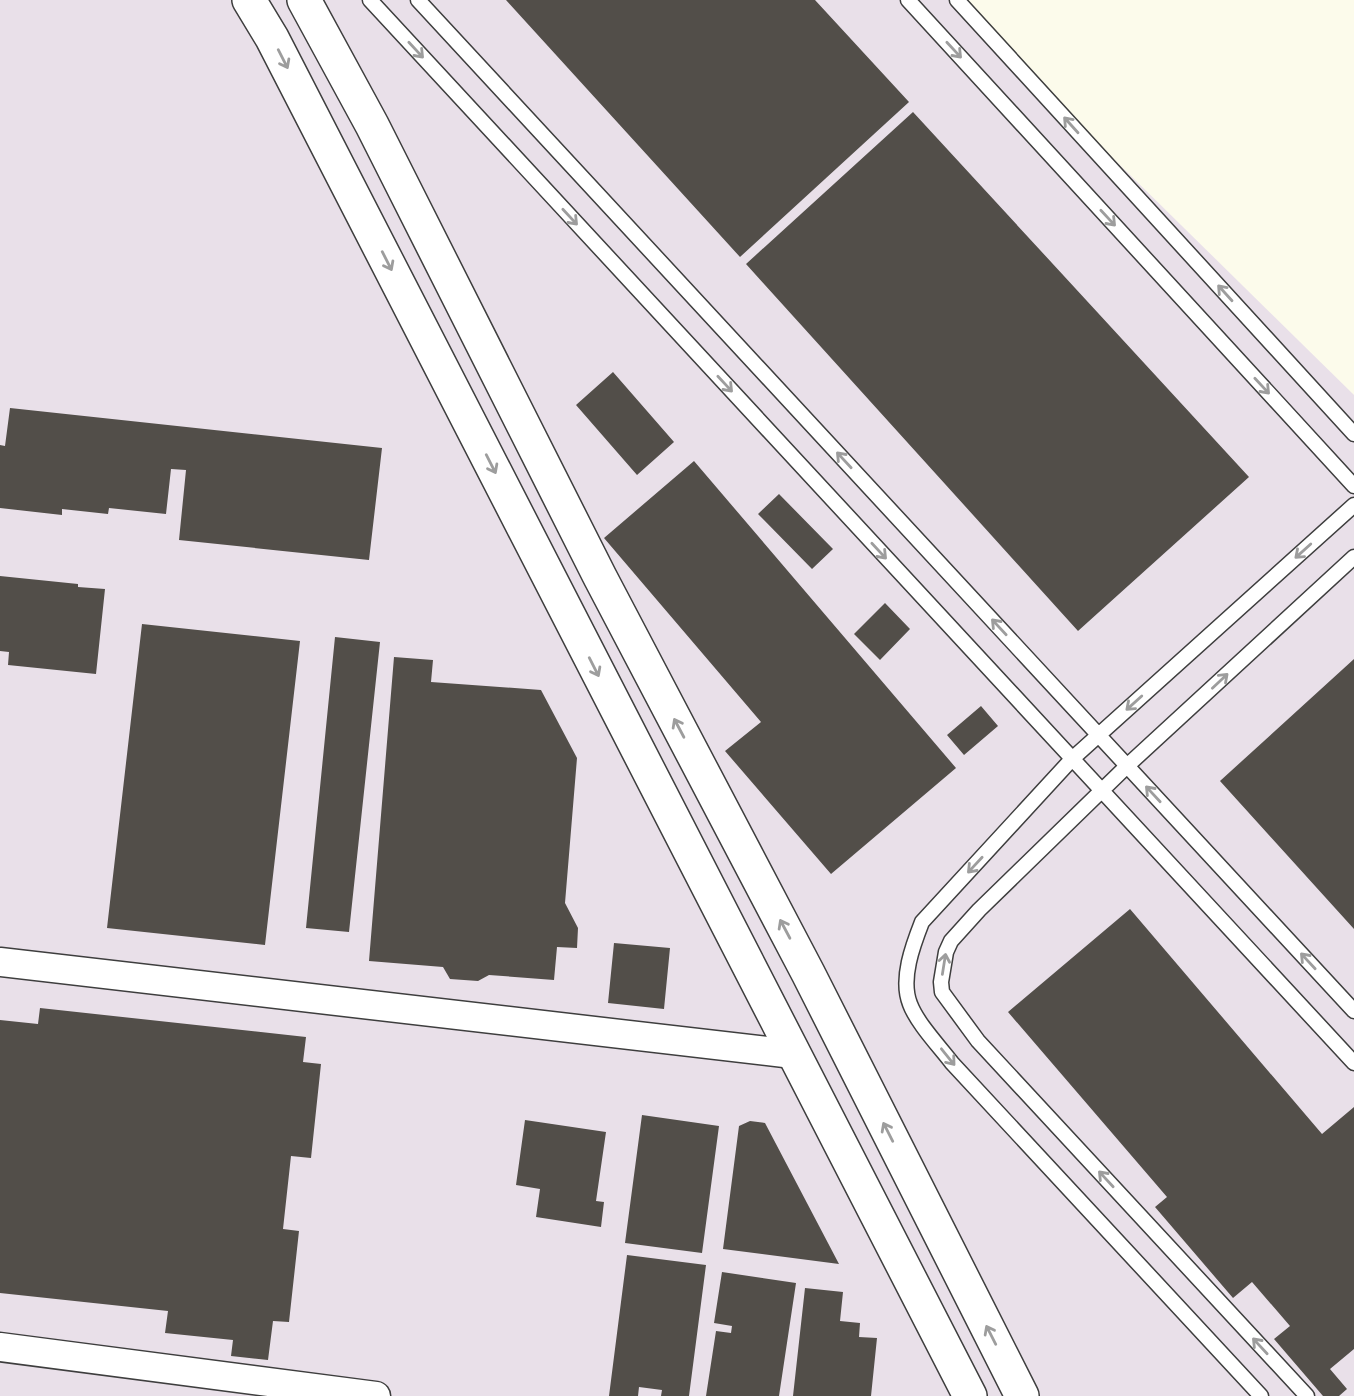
<svg xmlns="http://www.w3.org/2000/svg" width="1354" height="1396" font-family="Lora,serif">
<rect width="100%" height="100%" fill="#fcfbeb"/>
<path fill="#e9e0e9" d="M0,0H952L1354,395V1396H0Z"/>
<path fill="#524e49" d="M506,0H815L909,102L740,257Z
M913,112L1249,477L1078,631L746,264Z
M613,372L674,442L637,475L576,405Z
M10,408L382,448L369,560L179,540L186,470L171,469L166,514L109,508L108,514L62,509V515L0,508V445L5,446Z
M694,461L956,768L831,874L725,751L761,722L604,538Z
M779,494L833,549L812,569L758,514Z
M0,576L78,584V587L105,589L96,674L8,665L9,652L0,651Z
M885,603L910,629L880,660L854,634Z
M142,624L300,641L265,945L107,928Z
M335,637L380,642L349,932L306,928Z
M394,657L433,660L431,682L541,690L577,758L565,903L578,928L577,948L557,947L554,980L489,975L478,981L450,979L443,967L369,961Z
M1354,659V929L1220,781Z
M981,706L998,726L964,755L947,735Z
M1130,909L1322,1134L1354,1107V1349L1330,1369L1347,1389L1339,1396H1323L1274,1339L1290,1326L1252,1282L1233,1298L1155,1207L1167,1197L1008,1012Z
M614,943L670,948L664,1009L608,1003Z
M40,1008L306,1037L303,1062L321,1064L311,1158L291,1156L283,1229L299,1231L289,1322L273,1321L268,1360L231,1356L233,1340L165,1333L168,1311L0,1293V1020L38,1024Z
M642,1115L719,1126L702,1253L625,1243Z
M525,1120L606,1132L596,1201L604,1202L601,1227L536,1217L540,1189L516,1185Z
M750,1121L765,1123L839,1264L723,1249L739,1126Z
M627,1255L706,1265L689,1396H661L662,1390L639,1387L638,1396H609Z
M722,1272L796,1283L779,1396H706L716,1331L731,1333L732,1326L714,1323Z
M805,1288L843,1292L840,1321L860,1323L859,1337L877,1338L871,1396H793Z"/>
<g fill="none" stroke-linecap="round" stroke-linejoin="round">
<defs>
<path id="service" d="M370,0L1354,1063
M418,0L1354,1011
M908,0L1354,486
M957,0L1354,434
M1261,1396L952,1063C939,1046 917,1023 910,1004C900,979 913,945 922,922L1072,759L1354,505
M1307,1396L978,1041L942,992L941,982L946,952L951,941L979,910L1127,766L1354,557"/>
<path id="minor" d="M0,962L793,1054
M0,1347L376,1396"/>
<path id="tertiary" d="M249,0L272,38C506,490 736,944 970,1396
M304,0L372,125L600,577L808,973L1022,1396"/>
</defs>
<use href="#service" stroke="#3e3e3e" stroke-width="17"/>
<use href="#minor" stroke="#3e3e3e" stroke-width="31"/>
<use href="#tertiary" stroke="#3e3e3e" stroke-width="36"/>
<use href="#service" stroke="#fff" stroke-width="14"/>
<use href="#minor" stroke="#fff" stroke-width="28"/>
<use href="#tertiary" stroke="#fff" stroke-width="33"/>
</g>
<defs><path id="oneway-shaft" d="M-6 0H5M1.5-3L5.5 0L1.5 3" fill="none" stroke-width="1.6" stroke-linecap="round" stroke-linejoin="round" transform="scale(1.75)"/></defs>
<g stroke="#9d9d9d">
<use href="#oneway-shaft" transform="translate(416 50) rotate(47)"/>
<use href="#oneway-shaft" transform="translate(954 50) rotate(47)"/>
<use href="#oneway-shaft" transform="translate(283 59) rotate(63)"/>
<use href="#oneway-shaft" transform="translate(1071 125) rotate(-132)"/>
<use href="#oneway-shaft" transform="translate(570 217) rotate(47)"/>
<use href="#oneway-shaft" transform="translate(1108 218) rotate(47)"/>
<use href="#oneway-shaft" transform="translate(387 261) rotate(63)"/>
<use href="#oneway-shaft" transform="translate(1225 293) rotate(-132)"/>
<use href="#oneway-shaft" transform="translate(725 384) rotate(47)"/>
<use href="#oneway-shaft" transform="translate(1262 386) rotate(47)"/>
<use href="#oneway-shaft" transform="translate(844 460) rotate(-133)"/>
<use href="#oneway-shaft" transform="translate(491 464) rotate(63)"/>
<use href="#oneway-shaft" transform="translate(879 551) rotate(47)"/>
<use href="#oneway-shaft" transform="translate(1303 551) rotate(138)"/>
<use href="#oneway-shaft" transform="translate(999 627) rotate(-133)"/>
<use href="#oneway-shaft" transform="translate(594 667) rotate(63)"/>
<use href="#oneway-shaft" transform="translate(1220 681) rotate(-43)"/>
<use href="#oneway-shaft" transform="translate(1134 703) rotate(138)"/>
<use href="#oneway-shaft" transform="translate(679 728) rotate(-118)"/>
<use href="#oneway-shaft" transform="translate(1153 794) rotate(-133)"/>
<use href="#oneway-shaft" transform="translate(975 865) rotate(133)"/>
<use href="#oneway-shaft" transform="translate(785 929) rotate(-118)"/>
<use href="#oneway-shaft" transform="translate(1308 961) rotate(-133)"/>
<use href="#oneway-shaft" transform="translate(944 964) rotate(-81)"/>
<use href="#oneway-shaft" transform="translate(948 1057) rotate(51)"/>
<use href="#oneway-shaft" transform="translate(888 1132) rotate(-117)"/>
<use href="#oneway-shaft" transform="translate(1106 1179) rotate(-133)"/>
<use href="#oneway-shaft" transform="translate(991 1335) rotate(-117)"/>
<use href="#oneway-shaft" transform="translate(1260 1346) rotate(-133)"/>
</g>
</svg>
